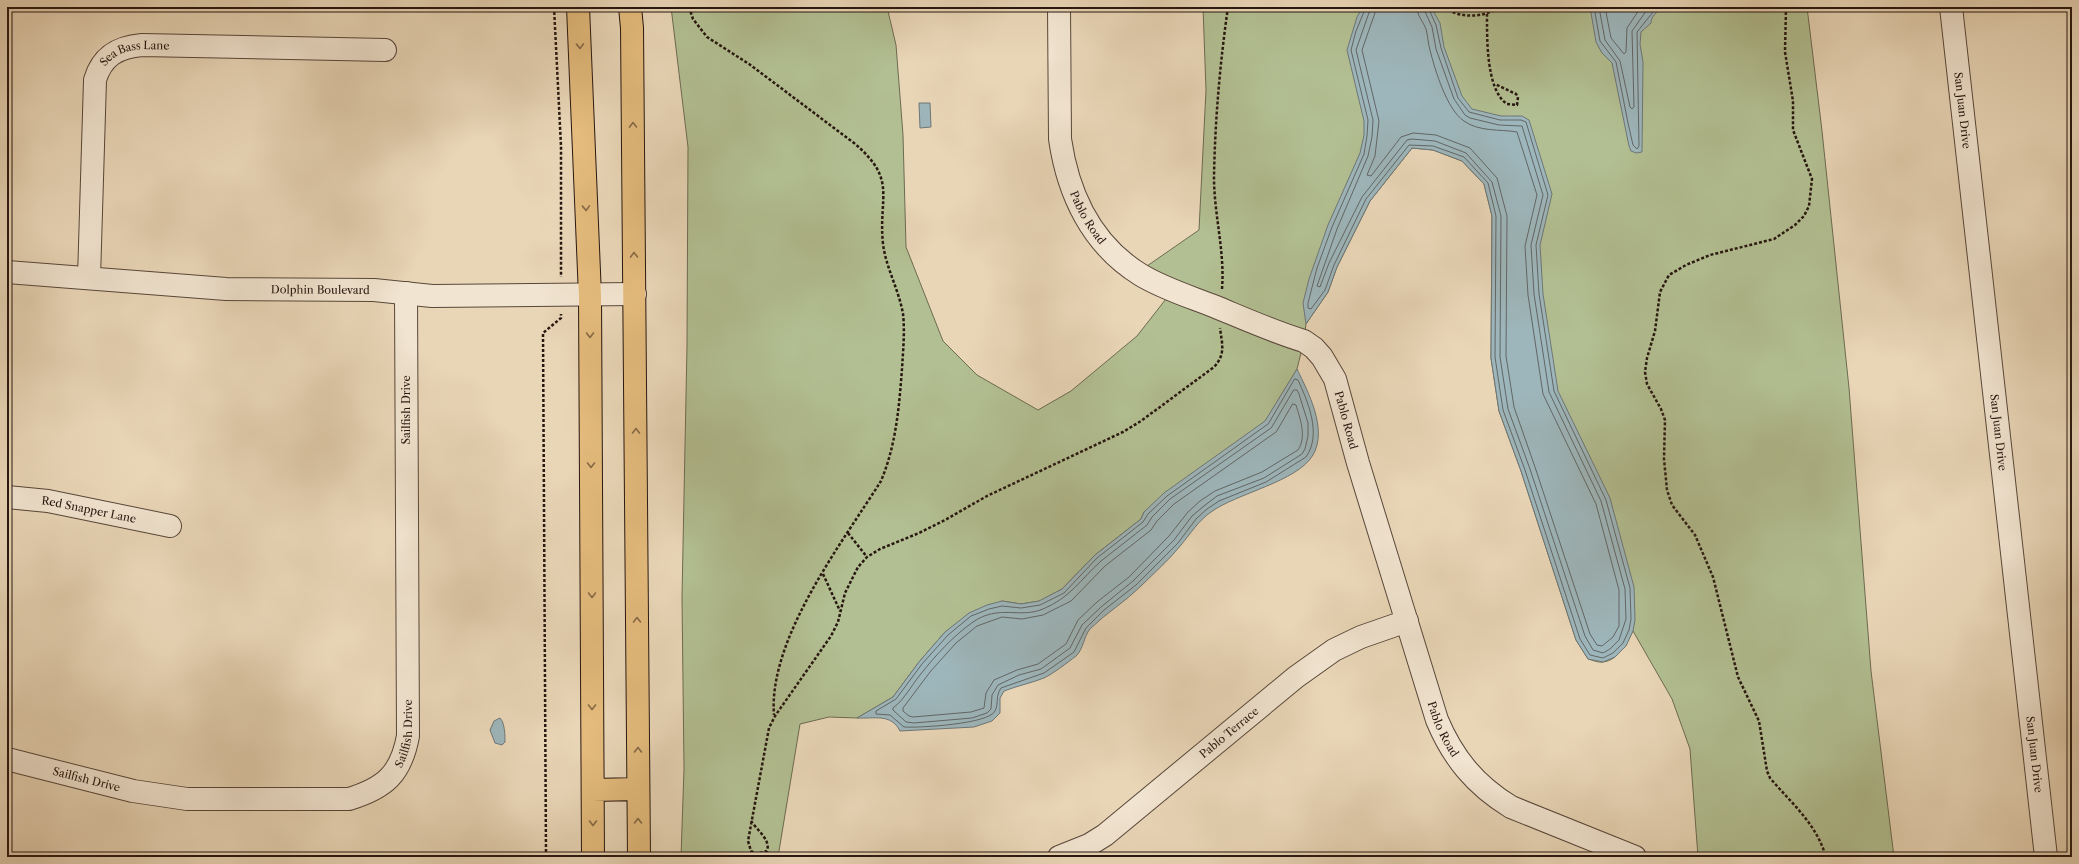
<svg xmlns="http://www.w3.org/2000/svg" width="2079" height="864" font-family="'Libre Caslon Text',serif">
<rect width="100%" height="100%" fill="#e9d6b7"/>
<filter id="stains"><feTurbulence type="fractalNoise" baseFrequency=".005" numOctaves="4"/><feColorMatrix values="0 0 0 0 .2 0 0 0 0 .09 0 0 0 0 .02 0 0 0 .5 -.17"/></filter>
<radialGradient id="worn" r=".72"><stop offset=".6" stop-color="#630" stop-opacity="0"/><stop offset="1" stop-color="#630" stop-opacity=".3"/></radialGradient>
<path fill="#b2bf92" stroke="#6c6b51" d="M671,7H887L896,45L903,135L906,247L943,341L977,375L1038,410L1071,391L1137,336L1173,290L1174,280L1147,266L1199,230L1206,90L1203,7H1807L1822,131L1849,388L1871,671L1894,857H1698L1690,749L1672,699L1633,631C1626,643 1619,660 1603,662C1599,663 1592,660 1588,659L1576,640L1521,471L1499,411L1491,358L1492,216L1484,184L1462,161L1433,150L1412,148L1370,201L1337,267L1328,292L1306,324L1304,341L1297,369L1266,421L1144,512L1141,519L1095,555L1062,589L1040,601L1021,604L1002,601L945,632L919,662L893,697L857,718L829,717L800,724L778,857H681L684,769L682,597L687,346L688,147Z"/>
<path fill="#9db6bb" stroke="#6e7677" d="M1363,7H1431L1440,23L1444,47L1462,96L1472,109L1501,116H1522L1529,120L1552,194L1540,245L1543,294L1558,391L1610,498L1634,587L1635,620L1633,631L1626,646L1615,657L1603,662L1588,659L1576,640L1521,471L1499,411L1491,358L1492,216L1484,184L1462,161L1433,150L1412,148L1370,201L1337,267L1328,292L1306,324L1303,303L1309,279L1328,225L1360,153L1364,135V121L1347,50L1357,17Z
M1590,7H1663C1657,12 1651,16 1651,23L1641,32L1640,44L1643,62L1642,152L1636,153L1631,151L1629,146L1612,63L1602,53L1596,42Z
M919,103H930L931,127L920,128Z
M1297,369C1308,392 1328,429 1313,455C1297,482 1237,493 1211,512C1198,521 1191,533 1181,545C1169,560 1154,573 1141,586C1125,602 1106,613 1090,629C1084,636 1083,650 1076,656C1067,663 1054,673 1044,678C1031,683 1017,686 1004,691L1000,698V713L992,721L974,727L900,731C891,713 874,719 857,718L893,697L919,662L945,632L969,613L987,605L1002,601L1021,604L1039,601L1062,589L1095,555L1141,519L1144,512L1164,493L1265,421Z
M500,718C505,723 505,736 505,742L502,745L495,743L490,730L494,721Z"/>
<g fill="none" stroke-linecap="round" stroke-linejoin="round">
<path stroke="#626666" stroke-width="1" d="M1366,7L1356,31L1351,50L1368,120L1367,136L1364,154L1332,227L1317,268L1308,303V308L1311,309L1325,290L1334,265L1366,199L1409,145L1433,146L1464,157L1488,183L1496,216L1495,357L1503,410L1525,470L1580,639L1590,655L1603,658L1613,653L1623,643L1629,630L1631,619L1630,588L1606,500L1554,391L1539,294L1536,245L1548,195L1526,122L1521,120H1500L1469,112L1458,98L1441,48L1436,25L1428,7
M1371,7L1356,50L1373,120L1372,137L1368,156L1337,229L1317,286L1320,287L1329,263L1362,197L1407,140L1412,139L1435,141L1466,153L1492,182L1501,216L1500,357L1508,409L1530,469L1585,636L1593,650L1603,653L1610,649L1619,640L1626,619L1625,589L1601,501L1549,392L1534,294L1531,245L1543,195L1522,126L1499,125L1470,118L1465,115L1454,99L1436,49L1432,27L1423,7
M1377,7L1362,50L1379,121L1375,156L1367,175L1371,176L1401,137L1413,133L1436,135L1470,148L1497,178L1507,216L1506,356L1514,407L1535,467L1590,634L1597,645L1602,646L1613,637L1619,626V590L1596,504L1543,394L1528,295L1525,246L1537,195L1517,132C1500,129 1479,132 1464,121C1447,110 1435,70 1430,50C1428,44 1428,36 1426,29C1423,21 1417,16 1417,7
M1594,7L1600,41L1616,62L1628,123L1633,145L1637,149L1639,146L1637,32L1657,7
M1599,7L1605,40L1620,61L1630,107L1632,109L1634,107L1632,31L1649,7
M1605,7L1611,38L1624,54L1626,52L1627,28L1641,7
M1295,379L1298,380C1308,402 1322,434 1306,457L1266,482L1219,501L1207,509L1196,519L1178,543L1136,585L1104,610L1086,628L1074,652L1044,673L1001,688C995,697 999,704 995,711C989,724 919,728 904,727L890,715L876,714V711L896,699L922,664L948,635L971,616L989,609L1002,606L1021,608L1040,605L1064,593L1097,558L1143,522L1148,514L1167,496L1268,424Z
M1294,390H1297L1299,394L1308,423V436L1305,449L1302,454L1264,478L1217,496L1204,506L1192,516L1174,540L1133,581L1101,607L1082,625L1070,648L1041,669L1019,675L998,685L992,695L991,709L987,713L972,718L914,723L906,722L893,710V708C904,700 911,686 920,675C935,656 953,636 973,622C999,604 1019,619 1043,609C1070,598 1081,579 1101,561C1116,549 1132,537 1147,525L1152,517L1170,499L1271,428Z
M1293,404L1296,405C1300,419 1307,436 1298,450L1262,472L1215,491L1200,501L1188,512L1169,536L1129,577L1097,602L1078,620L1066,644L1038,664L1017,670L994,680L986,693L984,708L971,712L913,717L909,716L903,711V708L930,672L956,643L977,626L1002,617L1022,619L1043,615L1071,601L1105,566L1151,530L1157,521L1174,504L1276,432Z"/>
<defs>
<g id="minor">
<path id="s1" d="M1059,7L1060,139C1068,194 1092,245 1141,275C1164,289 1191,297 1216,307C1245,319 1274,332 1304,341L1314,348L1322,357L1335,379L1358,463L1437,720C1453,758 1475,785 1511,807L1635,857"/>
<path id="s2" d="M1951,7L2046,857"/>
<path id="s3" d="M7,272L226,289L374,290L432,296L635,294"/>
<path id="s4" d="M89,278L95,80C102,56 118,47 142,45L385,50"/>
<path id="s5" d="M7,497L48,501L170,526"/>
<path id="s6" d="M7,759L133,791L187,799H349C385,788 401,774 408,736L406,293"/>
<path id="s7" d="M1059,857L1089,845L1105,835L1296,677L1334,650L1361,637L1407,621"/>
</g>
<path id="major" d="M578,7L590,296L593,857
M630,7L632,28L639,857
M593,790L638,789"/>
</defs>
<use href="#minor" stroke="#58473a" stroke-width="24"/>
<use href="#major" stroke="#271710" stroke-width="24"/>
<path stroke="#271710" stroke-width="2.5" stroke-dasharray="3 2" stroke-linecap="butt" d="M554,7L561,146V277
M689,7L693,19L707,37L749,64L854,143C898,180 878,196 883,244C886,268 899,290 903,314C905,332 903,351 902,369C899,408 896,445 881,481C842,543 768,639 774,715
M1444,7C1460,19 1483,18 1500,7
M1786,7L1785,52L1793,101V130L1812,179L1809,206L1804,216L1795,225L1774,239L1710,255L1686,265L1669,275L1660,292L1655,331L1647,358L1645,372L1647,384L1661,409L1665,420L1664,459L1667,490L1672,505L1695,535L1713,577L1738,677L1759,721L1767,771L1770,778C1792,804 1816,823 1826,857
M1487,14C1487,38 1486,90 1507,104L1517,105L1518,97L1516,94L1495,84
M1222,289C1225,251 1214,215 1214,177C1215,120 1220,63 1228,7
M848,533L867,557
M823,574L840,611
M751,821C757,830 771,840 767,851L756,854L751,851L748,841L769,728L775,716L831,636L838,622L845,593L858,567L867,557L880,549L919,533L945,520L987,496L1123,432L1141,421L1214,367C1226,354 1222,344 1220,328
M546,857L543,333L561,318V314"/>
<use href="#minor" stroke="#f1e4d0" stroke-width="22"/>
<use href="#major" stroke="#e4bb7c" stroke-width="22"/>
</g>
<defs><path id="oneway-chevron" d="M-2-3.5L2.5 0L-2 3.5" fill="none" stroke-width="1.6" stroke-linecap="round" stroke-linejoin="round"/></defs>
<g stroke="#866946">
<use href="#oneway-chevron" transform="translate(580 46) rotate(88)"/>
<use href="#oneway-chevron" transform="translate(633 125) rotate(-91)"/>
<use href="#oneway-chevron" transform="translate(586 208) rotate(88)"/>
<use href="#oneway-chevron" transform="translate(634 255) rotate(-91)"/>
<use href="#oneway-chevron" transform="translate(590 335) rotate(90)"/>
<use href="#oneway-chevron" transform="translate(636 431) rotate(-90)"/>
<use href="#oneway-chevron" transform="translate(591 465) rotate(90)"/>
<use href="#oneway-chevron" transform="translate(592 595) rotate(90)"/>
<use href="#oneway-chevron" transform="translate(637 620) rotate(-90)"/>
<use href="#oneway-chevron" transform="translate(592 707) rotate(90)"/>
<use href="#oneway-chevron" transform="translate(638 750) rotate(-90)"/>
<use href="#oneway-chevron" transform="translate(638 821) rotate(-90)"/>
<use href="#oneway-chevron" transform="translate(593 823) rotate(90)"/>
</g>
<g text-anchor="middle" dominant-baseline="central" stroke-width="3" stroke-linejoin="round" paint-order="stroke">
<g font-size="11" fill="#271710" stroke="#f1e4d0">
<text stroke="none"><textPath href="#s4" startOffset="252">Sea Bass Lane</textPath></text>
<text stroke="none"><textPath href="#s2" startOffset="104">San Juan Drive</textPath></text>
<text stroke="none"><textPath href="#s1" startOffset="216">Pablo Road</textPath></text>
<text stroke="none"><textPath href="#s3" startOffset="314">Dolphin Boulevard</textPath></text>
<text transform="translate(406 410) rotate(-90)">Sailfish Drive</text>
<text stroke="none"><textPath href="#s1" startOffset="564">Pablo Road</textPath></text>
<text stroke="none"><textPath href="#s2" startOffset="428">San Juan Drive</textPath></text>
<text stroke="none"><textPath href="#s5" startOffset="83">Red Snapper Lane</textPath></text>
<text stroke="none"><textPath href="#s1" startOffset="888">Pablo Road</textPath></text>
<text stroke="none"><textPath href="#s6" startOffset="441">Sailfish Drive</textPath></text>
<text stroke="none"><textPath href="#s7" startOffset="212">Pablo Terrace</textPath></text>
<text stroke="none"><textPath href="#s2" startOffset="752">San Juan Drive</textPath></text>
<text stroke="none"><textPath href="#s6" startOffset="82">Sailfish Drive</textPath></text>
</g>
</g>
<rect width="2079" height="864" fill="none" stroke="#e9d6b7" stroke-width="24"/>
<rect x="8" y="8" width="2063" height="848" fill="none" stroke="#271710" stroke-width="2"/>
<rect x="12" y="12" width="2055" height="840" fill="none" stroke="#271710"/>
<rect width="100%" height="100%" filter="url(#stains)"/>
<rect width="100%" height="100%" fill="url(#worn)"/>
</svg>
